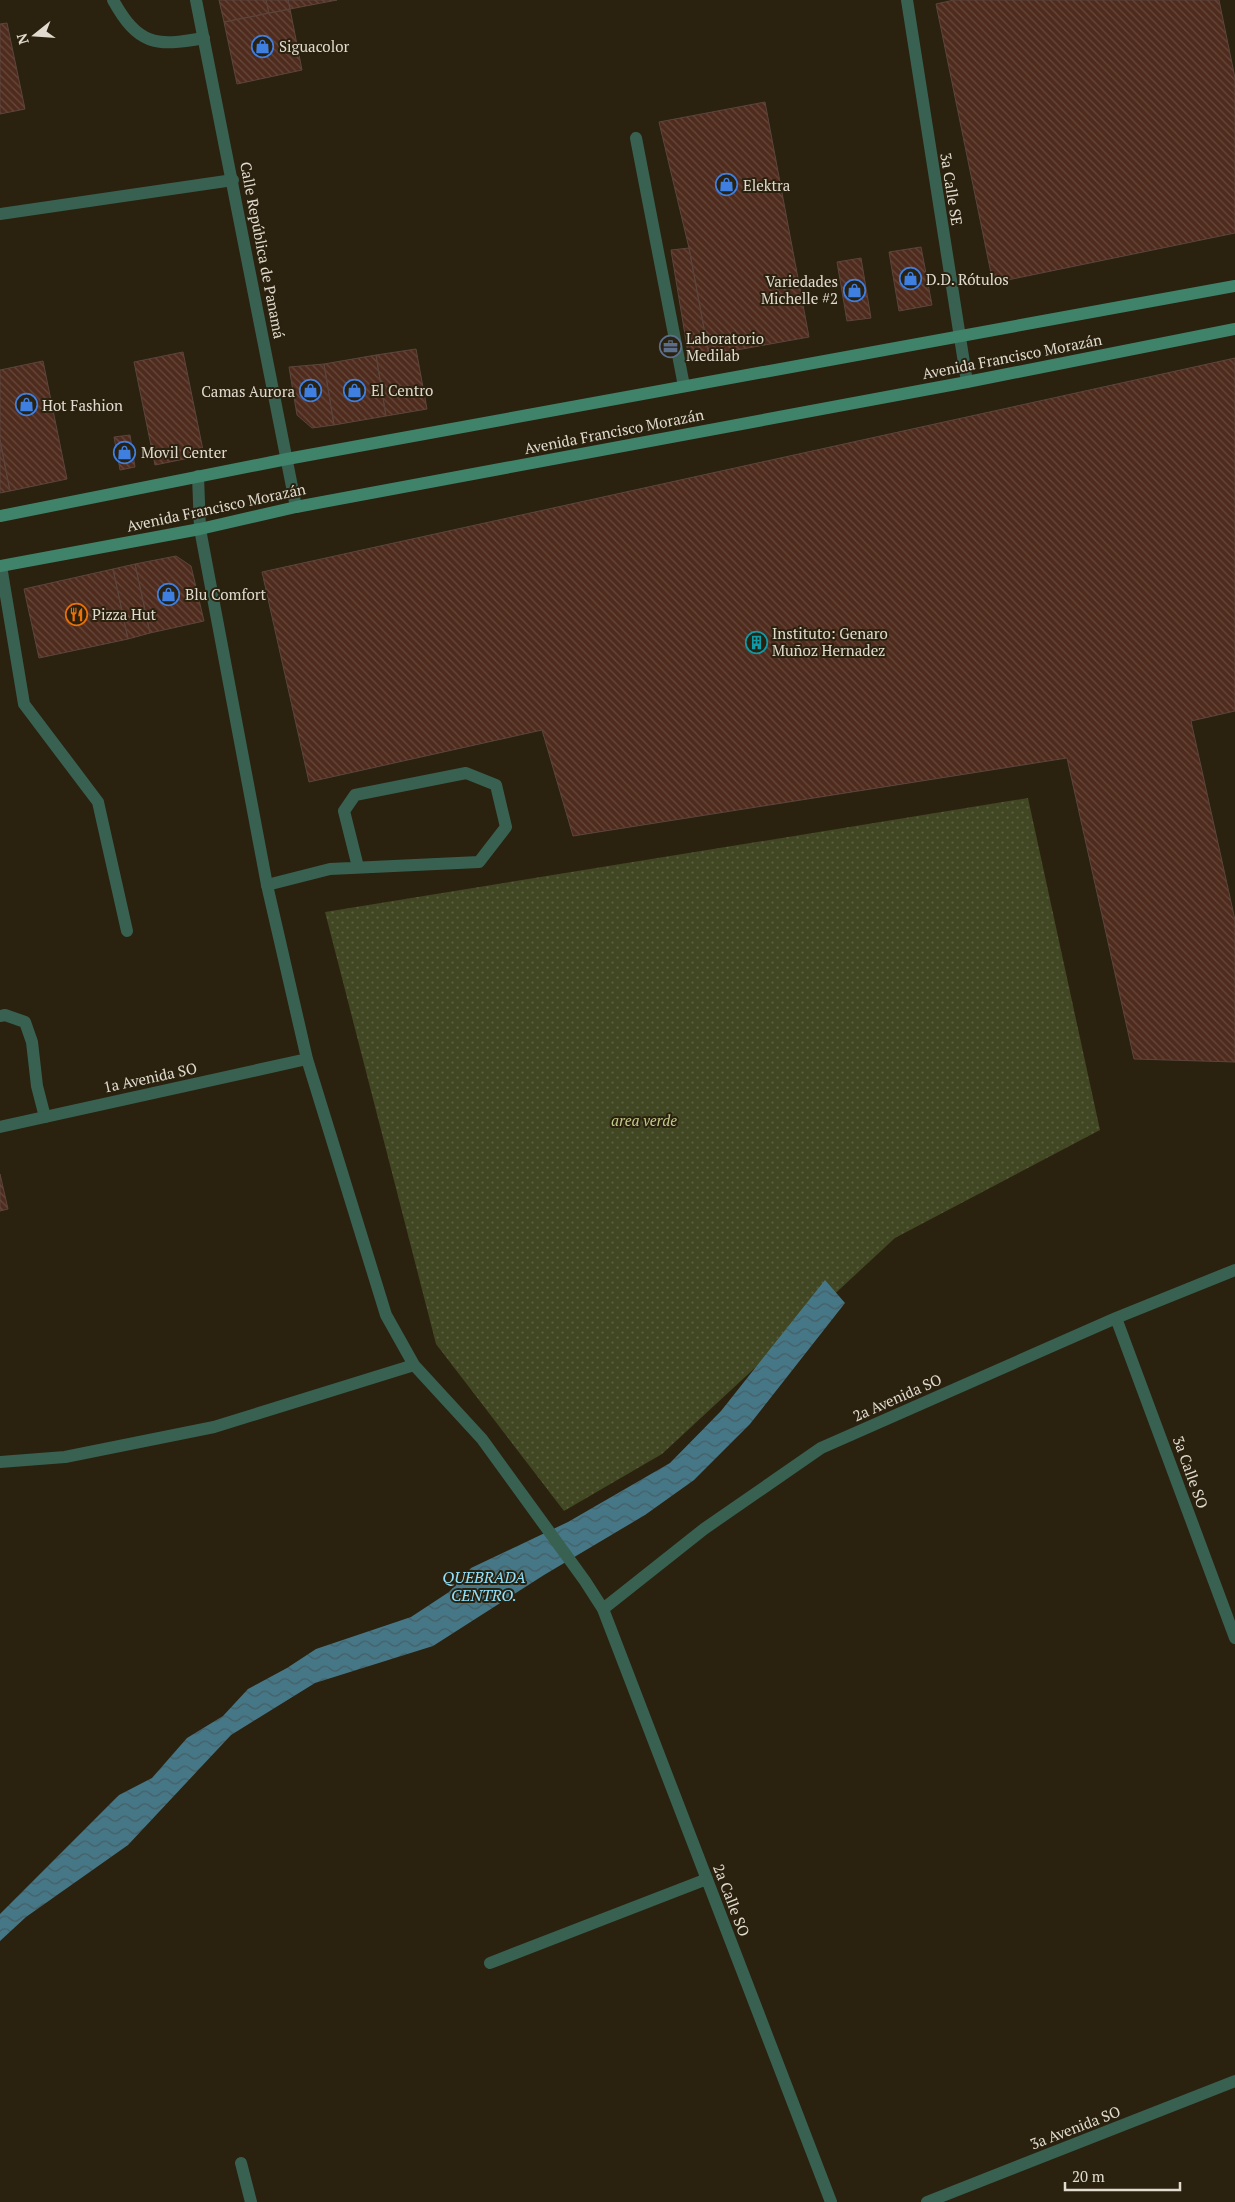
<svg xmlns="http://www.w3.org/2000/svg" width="1235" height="2202" font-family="'PT Serif',serif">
<defs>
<pattern id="park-dots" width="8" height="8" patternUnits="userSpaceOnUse" patternTransform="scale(1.25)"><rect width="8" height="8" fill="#414623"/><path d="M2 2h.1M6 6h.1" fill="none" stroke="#5c6042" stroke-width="1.8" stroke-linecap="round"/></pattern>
<pattern id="water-waves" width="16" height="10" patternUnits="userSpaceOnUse" patternTransform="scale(1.25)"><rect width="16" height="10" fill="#467786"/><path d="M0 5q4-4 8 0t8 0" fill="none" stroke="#455f66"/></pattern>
<pattern id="building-back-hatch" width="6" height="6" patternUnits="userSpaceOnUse" patternTransform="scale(1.25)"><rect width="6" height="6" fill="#4e2b1d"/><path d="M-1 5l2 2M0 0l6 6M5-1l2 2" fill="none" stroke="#67493d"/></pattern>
</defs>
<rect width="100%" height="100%" fill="#2a210f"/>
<path fill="url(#park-dots)" d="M1028,798L1100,1130L895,1238L662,1454L564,1511L436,1344L325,912Z"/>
<path fill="url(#water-waves)" d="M825,1280L845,1303L750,1424L694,1480L645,1515L544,1575L433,1646L315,1683L231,1735L128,1845L26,1917L0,1941V1914L119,1795L152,1778L187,1738L223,1716L248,1689L287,1668L316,1649L411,1617L449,1592L471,1568L568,1522L670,1463L721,1411Z"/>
<path fill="url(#building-back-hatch)" stroke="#5b453d" d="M219,0H266L269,13L224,22Z
M266,0H288L290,9L269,13Z
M288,0H337L290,9Z
M954,0H1219L1235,78V233L993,283L936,4Z
M290,9L302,70L237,84L224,22Z
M7,23L25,109L0,114V24Z
M765,102L809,337L709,355L689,248L659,122Z
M921,247L932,305L899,311L889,252Z
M689,248L709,355L689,359L671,250Z
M861,258L871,318L847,321L837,262Z
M416,349L427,409L386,416L376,355Z
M183,352L204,455L155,465L134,362Z
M376,355L386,416L334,425L324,364Z
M1235,358V711L1191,721L1235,920V1062L1134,1059L1067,758L573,836L542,730L309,782L262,572Z
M43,361L67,479L10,491L0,440V370Z
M324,364L334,425L312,428L297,415L289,367Z
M130,435L135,467L120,470L114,437Z
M0,440L10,491L0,493Z
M176,556L191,566L204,621L150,633L135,564Z
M135,564L150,633L128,639L113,569Z
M113,569L128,639L39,658L24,589Z
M0,1174L8,1209L0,1211Z"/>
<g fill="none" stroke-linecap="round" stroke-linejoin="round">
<path stroke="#386151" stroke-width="12" d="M113,0C138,45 155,47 204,38
M636,138L684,386
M0,214L233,180
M1,566L24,704L98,802L127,931
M267,885L330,869L479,862L506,827L496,785L466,773L355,795L344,811L358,867
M0,1016L5,1015L25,1022L32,1042L37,1086L45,1117"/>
<path stroke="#386151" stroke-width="12" d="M196,0L296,507
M907,0L967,382
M198,476L200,529L267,885L307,1059L386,1315L414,1365L482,1439L585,1581L603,1609L831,2202
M0,1127L307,1059
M1116,1318L1235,1638
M0,1462L65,1457L214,1427L414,1365
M603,1609L704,1529L821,1448L1116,1318L1235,1270
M490,1963L707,1879
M241,2163L251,2202
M927,2202L1235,2081"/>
<path stroke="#3f836b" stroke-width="12" d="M0,516L287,459L1235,286
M0,566L200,529L296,507L967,382L1235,329"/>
</g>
<defs>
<symbol id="shop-ring" viewBox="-11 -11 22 22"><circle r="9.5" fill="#2a210f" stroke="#3f7fe0" stroke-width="1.5"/><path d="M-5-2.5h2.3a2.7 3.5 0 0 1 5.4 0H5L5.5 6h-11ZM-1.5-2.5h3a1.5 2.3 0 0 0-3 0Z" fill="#3f7fe0"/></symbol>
<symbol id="office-ring" viewBox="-11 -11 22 22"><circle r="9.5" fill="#2a210f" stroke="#5c6f8a" stroke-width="1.5"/><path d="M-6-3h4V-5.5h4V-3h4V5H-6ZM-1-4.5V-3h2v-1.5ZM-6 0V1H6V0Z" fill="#5c6f8a"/></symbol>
<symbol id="restaurant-ring" viewBox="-11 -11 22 22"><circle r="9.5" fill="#2a210f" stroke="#e8710a" stroke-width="1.5"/><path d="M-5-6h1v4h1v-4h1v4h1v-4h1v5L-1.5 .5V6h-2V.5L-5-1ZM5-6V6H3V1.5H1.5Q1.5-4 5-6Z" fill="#e8710a"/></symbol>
<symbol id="building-ring" viewBox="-11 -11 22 22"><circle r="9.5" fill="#2a210f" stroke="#0f9aa8" stroke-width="1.5"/><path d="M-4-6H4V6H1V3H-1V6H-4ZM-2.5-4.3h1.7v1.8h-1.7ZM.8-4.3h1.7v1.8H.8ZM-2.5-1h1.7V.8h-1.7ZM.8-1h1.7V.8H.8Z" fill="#0f9aa8"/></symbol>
</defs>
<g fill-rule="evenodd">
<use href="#shop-ring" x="250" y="34" width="25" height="25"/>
<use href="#shop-ring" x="714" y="172" width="25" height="25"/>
<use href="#shop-ring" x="898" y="266" width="25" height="25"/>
<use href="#shop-ring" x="842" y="278" width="25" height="25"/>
<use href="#office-ring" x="658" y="334" width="25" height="25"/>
<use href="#shop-ring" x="342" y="378" width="25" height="25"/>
<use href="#shop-ring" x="298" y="378" width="25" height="25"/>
<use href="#shop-ring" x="14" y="392" width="25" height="25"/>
<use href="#shop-ring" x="112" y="440" width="25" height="25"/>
<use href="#shop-ring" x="156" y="582" width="25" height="25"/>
<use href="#restaurant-ring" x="64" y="602" width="25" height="25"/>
<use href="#building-ring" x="744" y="630" width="25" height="25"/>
</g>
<g text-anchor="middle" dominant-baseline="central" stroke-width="4" stroke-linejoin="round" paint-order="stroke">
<g font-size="15" fill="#e1dbcf" stroke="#2a210f" text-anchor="start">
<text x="279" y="46">Siguacolor</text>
<text x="743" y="185">Elektra</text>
<text x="926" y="279">D.D. Rótulos</text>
<text x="838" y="281" text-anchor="end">Variedades<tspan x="838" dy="17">Michelle #2</tspan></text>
<text x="686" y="338">Laboratorio<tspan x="686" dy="17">Medilab</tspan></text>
<text x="371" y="390">El Centro</text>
<text x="295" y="391" text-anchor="end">Camas Aurora</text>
<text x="42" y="405">Hot Fashion</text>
<text x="141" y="452">Movil Center</text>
<text x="185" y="594">Blu Comfort</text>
<text x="92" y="614">Pizza Hut</text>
<text x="772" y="633">Instituto: Genaro<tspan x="772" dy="17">Muñoz Hernadez</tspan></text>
</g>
<g font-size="15" fill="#e1dbcf" stroke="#2a210f">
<text transform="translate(952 189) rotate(81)">3a Calle SE</text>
<text transform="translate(263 250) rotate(79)">Calle República de Panamá</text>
<text transform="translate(1012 356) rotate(-11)">Avenida Francisco Morazán</text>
<text transform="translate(614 431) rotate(-11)">Avenida Francisco Morazán</text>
<text transform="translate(216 507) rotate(-12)">Avenida Francisco Morazán</text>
<text transform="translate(150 1077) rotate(-12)">1a Avenida SO</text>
<text transform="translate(897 1397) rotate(-24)">2a Avenida SO</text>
<text transform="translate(1191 1472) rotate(70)">3a Calle SO</text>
<text transform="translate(732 1900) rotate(69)">2a Calle SO</text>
<text transform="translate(1075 2127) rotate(-21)">3a Avenida SO</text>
</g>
<g font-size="15" font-style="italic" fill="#c3cd8b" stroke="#2a210f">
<text x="644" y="1120">area verde</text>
</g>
<g font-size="16" font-style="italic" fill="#90e2fc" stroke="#2a210f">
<text x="484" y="1577">QUEBRADA<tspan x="484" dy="18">CENTRO.</tspan></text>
</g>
</g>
<g transform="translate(35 35) rotate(253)" stroke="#2a210f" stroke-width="4" paint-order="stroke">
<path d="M0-4L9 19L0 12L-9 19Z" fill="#e1dbcf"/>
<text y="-8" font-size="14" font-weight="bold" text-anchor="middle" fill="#e1dbcf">N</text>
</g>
<path d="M1065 2182v8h115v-8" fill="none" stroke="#e1dbcf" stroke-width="2.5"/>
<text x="1072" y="2182" font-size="15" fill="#e1dbcf" stroke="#2a210f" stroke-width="4" paint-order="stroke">20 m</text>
</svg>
